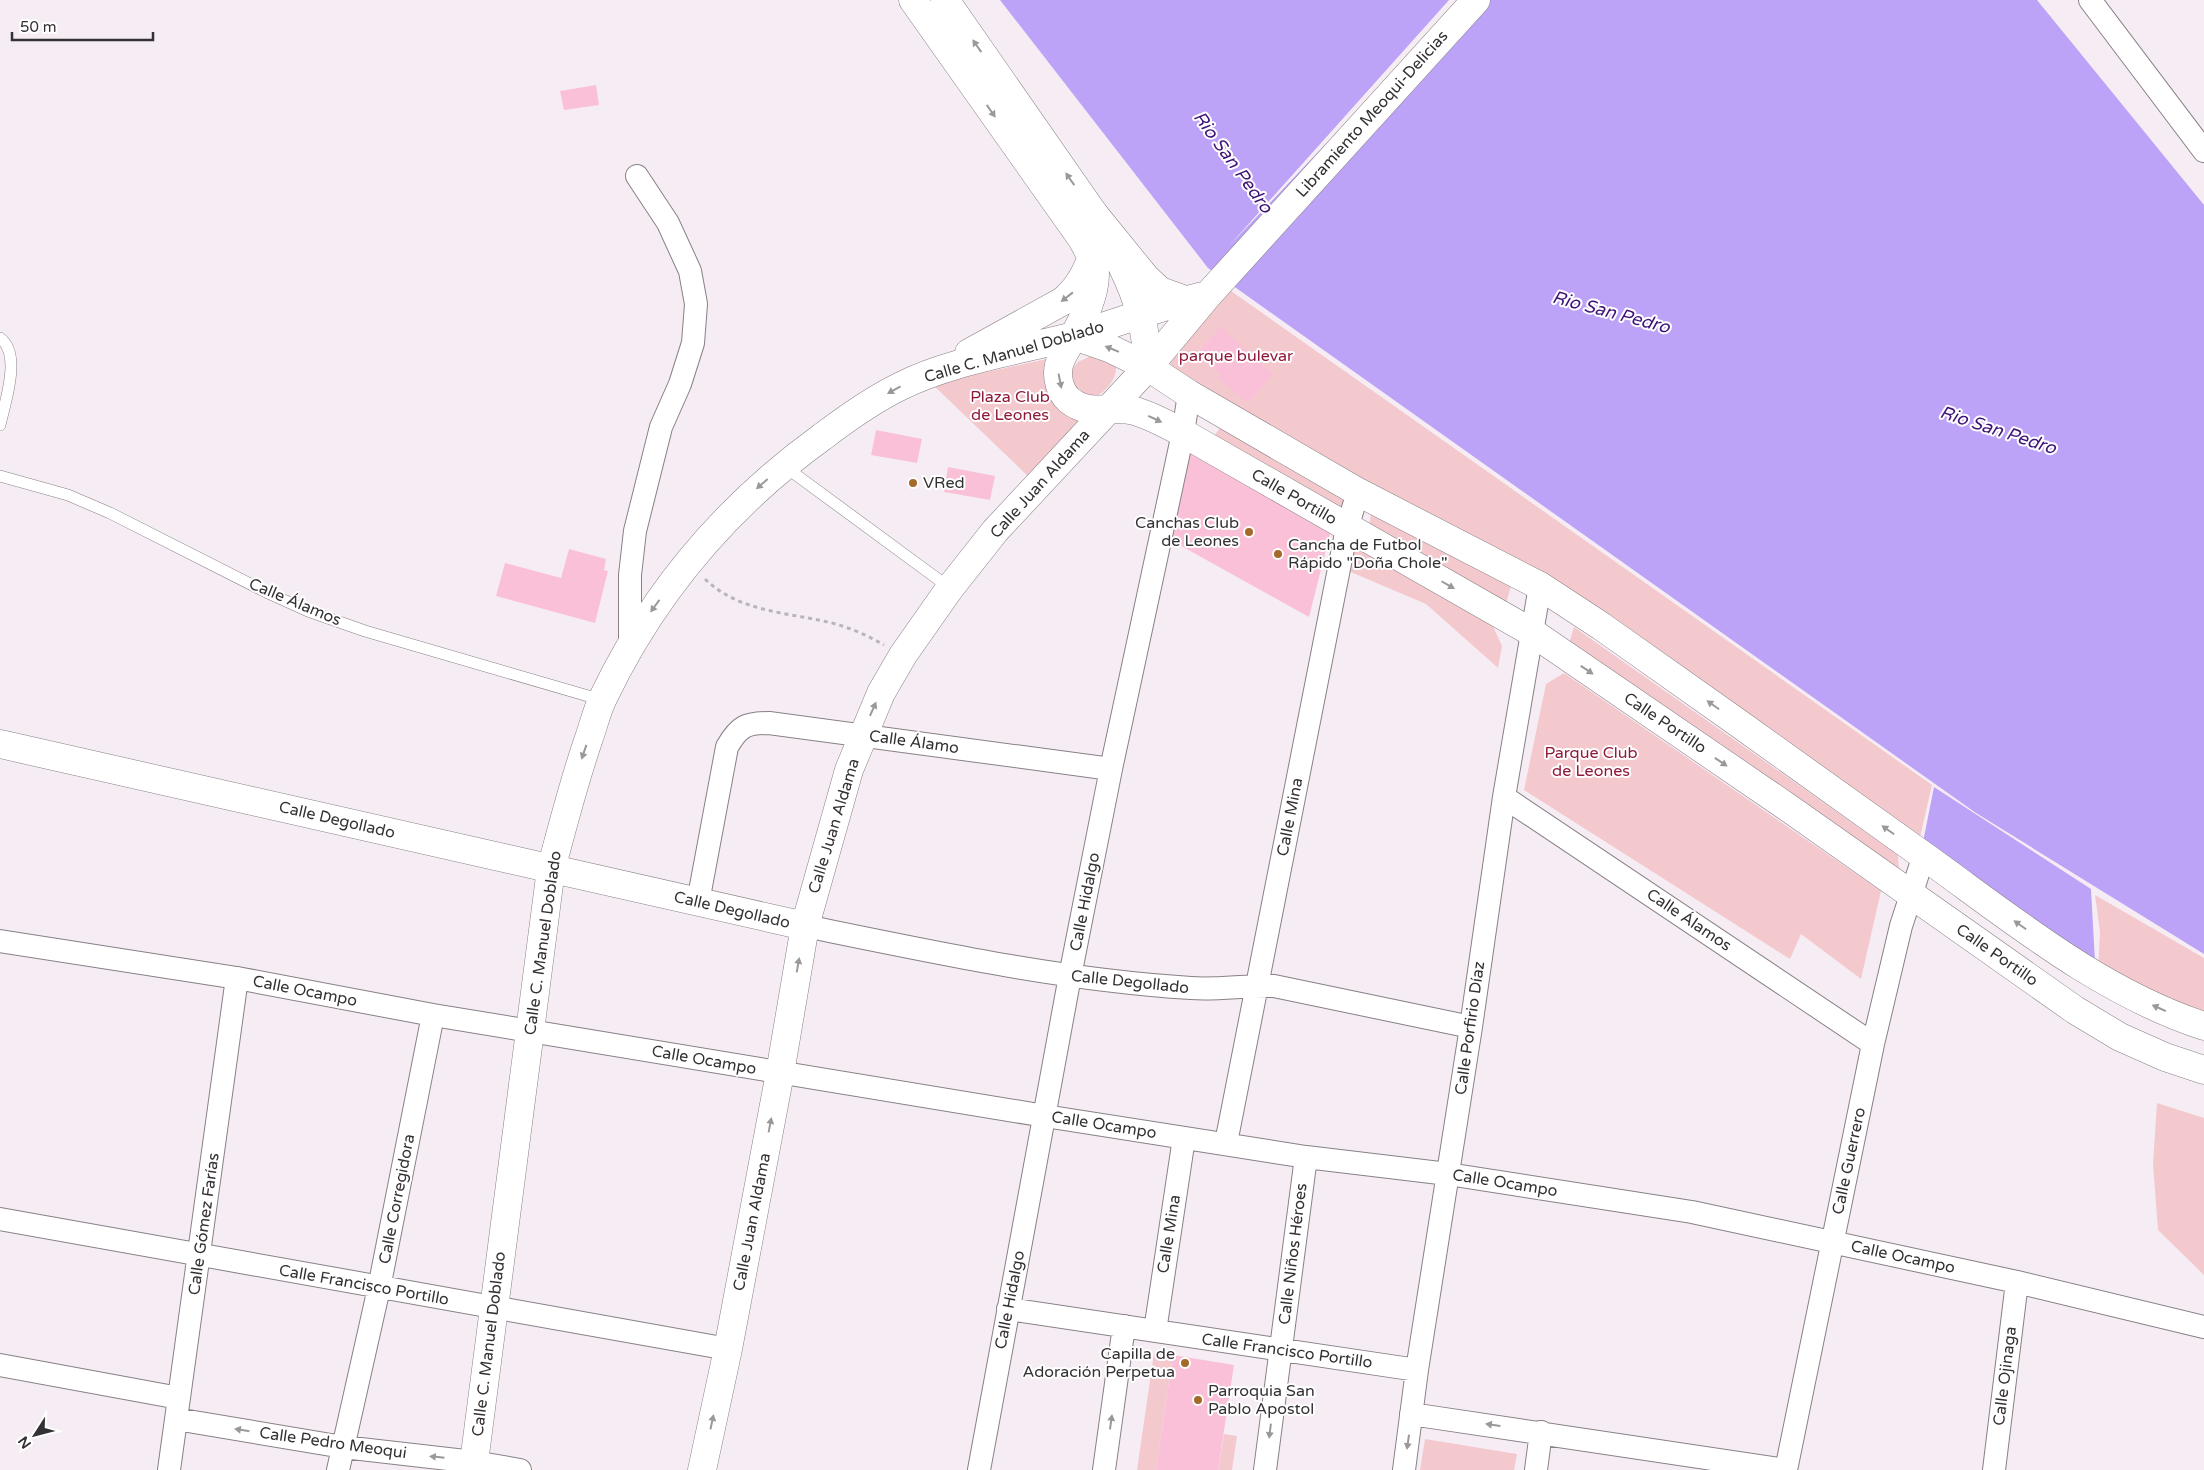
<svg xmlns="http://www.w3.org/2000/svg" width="2204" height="1470" font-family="'Varela Round',sans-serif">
<rect width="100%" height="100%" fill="#f6edf4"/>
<path fill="#f3c9ce" d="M1224,286L1932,785L1918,846L1803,764L1183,382L1168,360Z
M1095,354L1116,367C1117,379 1106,391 1096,397L1076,394L1070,371L1078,362Z
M1047,359C1042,378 1044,401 1063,412C1070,416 1082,417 1090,419L1032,480L932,384Z
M1221,427L1348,498L1342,509L1212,438Z
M1371,514L1511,586L1506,604L1369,527Z
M1351,543L1492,624L1502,646L1498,668L1426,604L1346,570Z
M1574,627L1898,855L1899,872L1568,647Z
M1564,673L1881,891L1861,979L1801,934L1790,959L1524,790L1546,684Z
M2095,895L2204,958V1020L2098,972L2100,932Z
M2157,1103L2204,1118V1275L2158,1230L2153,1164Z
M1154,1353L1173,1355L1156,1470H1137Z
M1224,1434L1237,1436L1232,1470H1218Z
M1425,1439L1517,1454L1514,1470H1420Z"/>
<path fill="#bca3f8" d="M1000,0H1449L1228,247L1462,0H2037L2204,205V954L1976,813L1208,268Z
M1934,787L2091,889L2095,962L1923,842Z"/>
<path fill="#fac0d8" d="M596,85L599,105L564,110L560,91Z
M1220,327L1273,374L1248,403L1217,377L1220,374L1197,354Z
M876,430L922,439L917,463L871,455Z
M1191,448L1332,526L1309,617L1167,538Z
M948,467L995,476L990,500L944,492Z
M569,549L606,559L604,570L608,571L595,623L496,596L505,563L561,578Z
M1173,1355L1234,1365L1218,1470H1156Z"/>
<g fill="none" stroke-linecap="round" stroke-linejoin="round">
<defs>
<path id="lane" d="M0,338C22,354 5,402 0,425
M784,466L950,588
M0,476L68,495L110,513L266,592L308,611L365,631L602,700"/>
<path id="street" d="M2090,0L2204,151
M630,648V575L635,531L661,427L680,384L693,343L696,304L690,271L668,223L637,176
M1504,797L1873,1044
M698,902L727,747C739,726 746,723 769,723L1111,769
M805,926C933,952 1060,980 1191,988C1219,990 1246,985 1274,986L1471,1027
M0,941L237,978L433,1015L1045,1116L1306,1157L1448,1174L1692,1212L2017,1282L2204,1327
M1226,1143L1347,528L1358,492
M0,1219L728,1349
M1008,1309L1417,1370
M1155,1331L1184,1138
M0,1365L179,1398
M1411,1414L1786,1470
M176,1419L343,1447L474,1462L520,1470
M169,1470L237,978
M338,1470L379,1288L433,1015
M979,1470L1070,976L1111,769L1183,433L1189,394
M1104,1470L1124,1326
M1265,1470L1306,1157
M1404,1470L1417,1370L1471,1027L1504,797L1540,586
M1536,1470L1541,1432
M1786,1470L1873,1044L1901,926L1924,855
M1994,1470L2017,1282"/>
<path id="secondary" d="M913,0L1082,239C1088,250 1095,261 1095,274C1095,296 1083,319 1073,338C1068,347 1061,356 1059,365C1056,377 1060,392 1069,400C1089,417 1112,405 1135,411C1152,416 1168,425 1183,433L1533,633L1790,809L2075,1010L2120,1037L2165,1057L2204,1070
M945,0L1094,214C1111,244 1133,282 1141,316C1145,333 1147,349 1148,367L1189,394L1358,492L1540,586L1601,626C1709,702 1817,779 1924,856C2012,919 2100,992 2204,1026
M0,744L805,926"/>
<path id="primary" d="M1094,214L1146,278L1160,291L1185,300
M1074,336L1109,348L1148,367
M969,353L1063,301C1078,288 1085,275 1092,257
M473,1470L551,869C563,825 574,781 589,738C594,724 597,710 603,698C653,593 728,505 822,437C847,418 872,400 901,386C950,361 1018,351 1073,336C1118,323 1162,305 1208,295
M702,1470L728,1349L780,1073L805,926L849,770L881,693L903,655L950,588L995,531L1148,367L1208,295L1476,0"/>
</defs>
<use href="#lane" stroke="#888086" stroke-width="12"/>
<use href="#street" stroke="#888086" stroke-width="24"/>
<use href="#secondary" stroke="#888086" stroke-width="29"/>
<use href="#primary" stroke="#888086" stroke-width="29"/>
<path stroke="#bab3b9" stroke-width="3" stroke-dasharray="4 4" stroke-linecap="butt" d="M705,579C737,610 781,612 823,621C844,625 865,634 884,645"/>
<use href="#lane" stroke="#fff" stroke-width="11"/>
<use href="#street" stroke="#fff" stroke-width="22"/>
<use href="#secondary" stroke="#fff" stroke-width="28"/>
<use href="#primary" stroke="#fff" stroke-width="28"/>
</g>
<defs><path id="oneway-solid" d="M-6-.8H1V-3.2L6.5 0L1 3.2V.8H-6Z" transform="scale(1.25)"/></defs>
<g fill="#9a989a">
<use href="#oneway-solid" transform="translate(977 46) rotate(-125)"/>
<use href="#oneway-solid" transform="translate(991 111) rotate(55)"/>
<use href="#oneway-solid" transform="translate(1070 179) rotate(-125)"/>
<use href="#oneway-solid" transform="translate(1067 297) rotate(142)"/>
<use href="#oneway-solid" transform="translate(1112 349) rotate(-158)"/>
<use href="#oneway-solid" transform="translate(1060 381) rotate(79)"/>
<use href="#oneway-solid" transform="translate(894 390) rotate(151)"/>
<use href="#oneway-solid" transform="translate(1155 419) rotate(25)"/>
<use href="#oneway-solid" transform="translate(762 484) rotate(139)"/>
<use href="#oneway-solid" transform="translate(1448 585) rotate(30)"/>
<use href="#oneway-solid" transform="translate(655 606) rotate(126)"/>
<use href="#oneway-solid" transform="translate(1587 670) rotate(34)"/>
<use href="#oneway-solid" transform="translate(1713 705) rotate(-145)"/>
<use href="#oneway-solid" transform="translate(873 709) rotate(-66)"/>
<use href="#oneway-solid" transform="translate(584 752) rotate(109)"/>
<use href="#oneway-solid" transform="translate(1721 762) rotate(34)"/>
<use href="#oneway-solid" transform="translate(1888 830) rotate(-145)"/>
<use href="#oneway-solid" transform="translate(2020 925) rotate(-145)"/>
<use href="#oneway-solid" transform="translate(798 965) rotate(-80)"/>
<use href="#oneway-solid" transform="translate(2159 1008) rotate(-156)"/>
<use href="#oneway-solid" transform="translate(770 1125) rotate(-79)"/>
<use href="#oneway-solid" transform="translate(712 1422) rotate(-78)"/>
<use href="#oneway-solid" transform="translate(1111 1422) rotate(-82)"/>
<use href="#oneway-solid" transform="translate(1493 1425) rotate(-172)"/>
<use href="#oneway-solid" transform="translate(242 1430) rotate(-171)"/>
<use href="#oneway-solid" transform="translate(1270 1431) rotate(97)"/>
<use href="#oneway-solid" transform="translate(1408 1442) rotate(98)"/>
<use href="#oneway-solid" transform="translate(437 1457) rotate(-174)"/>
</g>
<g fill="#a36a29" stroke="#fff" stroke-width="2">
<circle cx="913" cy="483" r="5"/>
<circle cx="1249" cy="532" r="5"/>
<circle cx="1278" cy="554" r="5"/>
<circle cx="1185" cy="1363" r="5"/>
<circle cx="1198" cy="1400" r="5"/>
</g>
<g text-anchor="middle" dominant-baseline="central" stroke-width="4" stroke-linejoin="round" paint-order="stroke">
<g font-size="16" fill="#343134" stroke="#fff">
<text transform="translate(1372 114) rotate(-48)">Libramiento Meoqui-Delicias</text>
<text transform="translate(1014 352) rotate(-16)">Calle C. Manuel Doblado</text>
<text transform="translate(1040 484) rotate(-48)">Calle Juan Aldama</text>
<text transform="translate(1294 497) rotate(30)">Calle Portillo</text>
<text transform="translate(295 602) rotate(23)">Calle Álamos</text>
<text transform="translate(1665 723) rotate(34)">Calle Portillo</text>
<text transform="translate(914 742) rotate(8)">Calle Álamo</text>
<text transform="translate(1290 817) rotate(-79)">Calle Mina</text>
<text transform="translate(337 820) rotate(13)">Calle Degollado</text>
<text transform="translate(834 826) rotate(-73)">Calle Juan Aldama</text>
<text transform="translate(1085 902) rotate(-79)">Calle Hidalgo</text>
<text transform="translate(732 910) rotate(13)">Calle Degollado</text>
<text transform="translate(1689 920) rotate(34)">Calle Álamos</text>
<text transform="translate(543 943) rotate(-82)">Calle C. Manuel Doblado</text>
<text transform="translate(1997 955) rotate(35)">Calle Portillo</text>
<text transform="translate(1130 982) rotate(6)">Calle Degollado</text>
<text transform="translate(305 991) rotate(11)">Calle Ocampo</text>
<text transform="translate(1470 1028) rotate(-82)">Calle Porfirio Díaz</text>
<text transform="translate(704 1060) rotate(10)">Calle Ocampo</text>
<text transform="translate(1104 1125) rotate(9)">Calle Ocampo</text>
<text transform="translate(1849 1161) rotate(-78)">Calle Guerrero</text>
<text transform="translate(1505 1183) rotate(9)">Calle Ocampo</text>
<text transform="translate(397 1199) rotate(-79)">Calle Corregidora</text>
<text transform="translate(752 1222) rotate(-79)">Calle Juan Aldama</text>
<text transform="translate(204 1224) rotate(-82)">Calle Gómez Farías</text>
<text transform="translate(1169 1234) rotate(-81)">Calle Mina</text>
<text transform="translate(1293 1254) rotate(-83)">Calle Niños Héroes</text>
<text transform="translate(1903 1257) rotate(12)">Calle Ocampo</text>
<text transform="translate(364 1285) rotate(10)">Calle Francisco Portillo</text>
<text transform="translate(1010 1300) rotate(-79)">Calle Hidalgo</text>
<text transform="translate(489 1344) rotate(-83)">Calle C. Manuel Doblado</text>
<text transform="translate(1287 1351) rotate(8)">Calle Francisco Portillo</text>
<text transform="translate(2005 1376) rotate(-83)">Calle Ojinaga</text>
<text transform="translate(333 1443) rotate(8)">Calle Pedro Meoqui</text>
</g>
<g font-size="16" fill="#8e193b" stroke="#fff">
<text x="1236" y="356">parque bulevar</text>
<text x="1010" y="397">Plaza Club<tspan x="1010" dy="18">de Leones</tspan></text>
<text x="1591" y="753">Parque Club<tspan x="1591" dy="18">de Leones</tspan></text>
</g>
<g font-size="16" fill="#343134" stroke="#fff" text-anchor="start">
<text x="923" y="483">VRed</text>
<text x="1239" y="523" text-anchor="end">Canchas Club<tspan x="1239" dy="18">de Leones</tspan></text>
<text x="1288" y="545">Cancha de Futbol<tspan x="1288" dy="18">Rápido "Doña Chole"</tspan></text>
<text x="1175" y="1354" text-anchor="end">Capilla de<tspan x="1175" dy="18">Adoración Perpetua</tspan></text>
<text x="1208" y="1391">Parroquia San<tspan x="1208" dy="18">Pablo Apostol</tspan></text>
</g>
<g font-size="18" font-style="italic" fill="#3f1376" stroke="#fff">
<text transform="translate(1233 162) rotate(54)">Rio San Pedro</text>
<text transform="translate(1611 312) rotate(15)">Rio San Pedro</text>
<text transform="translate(1998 430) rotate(18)">Rio San Pedro</text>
</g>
</g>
<g transform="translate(35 1435) rotate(234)" stroke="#ffffff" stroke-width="4" paint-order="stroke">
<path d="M0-4L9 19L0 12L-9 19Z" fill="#343134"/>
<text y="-8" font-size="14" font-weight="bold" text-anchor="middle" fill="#343134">N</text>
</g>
<path d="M12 32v8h141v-8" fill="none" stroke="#343134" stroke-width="2.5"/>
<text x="20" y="32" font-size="15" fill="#343134" stroke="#ffffff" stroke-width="4" paint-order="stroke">50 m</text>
</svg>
